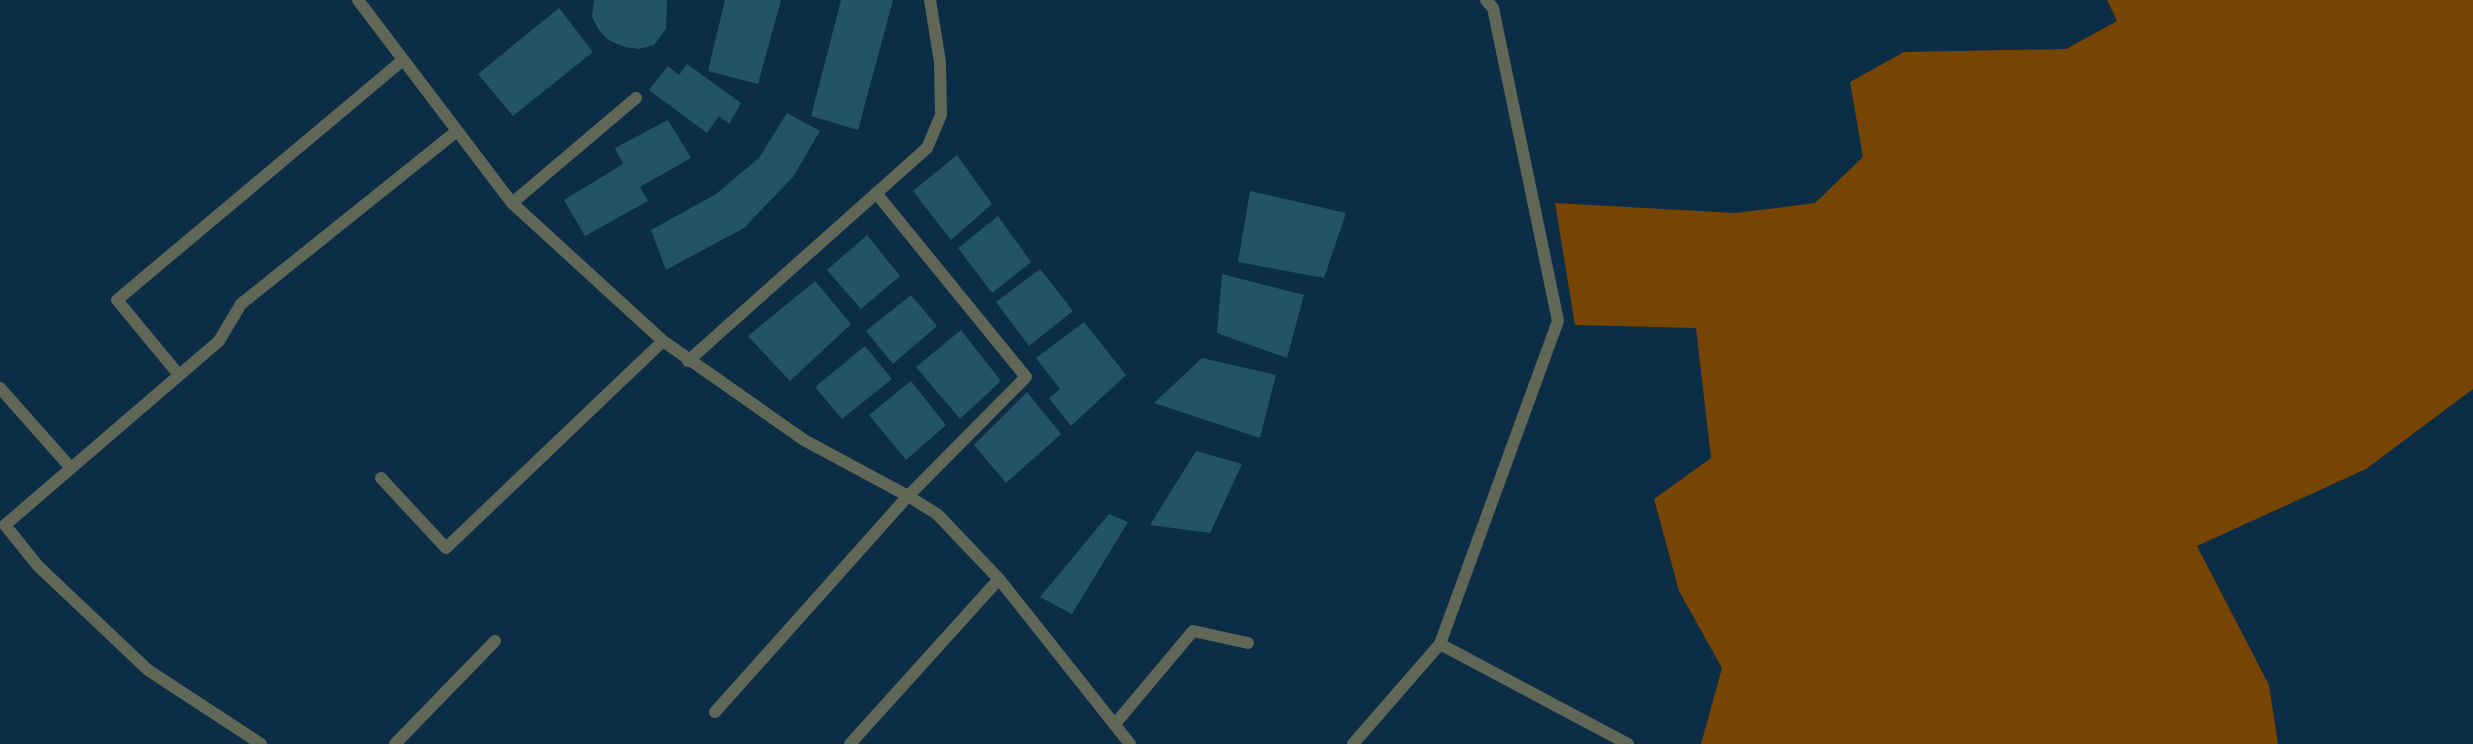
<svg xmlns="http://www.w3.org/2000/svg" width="2473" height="744" font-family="'IBM Plex Sans',sans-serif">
<rect width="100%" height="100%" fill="#0b2d46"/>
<path fill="#764503" d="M2107,0H2473V389L2366,469L2197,546L2269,685L2278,744H1701L1722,668L1679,591L1654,499L1711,458L1696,328L1575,325L1555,203L1735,213L1815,203L1863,157L1850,82L1904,52L2066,49L2117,21Z"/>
<path fill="#235465" d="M594,0H667L666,29L654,45L639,49L625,47L608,40L599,30L592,17Z
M725,0H781L758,84L708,71Z
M841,0H893L858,130L811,116Z
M559,8L593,52L513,116L478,74Z
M687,64L741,103L729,124L719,116L707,133L649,90L668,66L679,75Z
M787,113L820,131L793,177L744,228L666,270L651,230L716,194L759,158Z
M668,120L691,158L640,187L648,201L585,236L564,200L623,164L615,148Z
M957,155L992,204L951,240L913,191Z
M1250,191L1346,213L1324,278L1238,262Z
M998,216L1031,262L992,293L958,248Z
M867,235L900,276L861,309L827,270Z
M1040,269L1073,311L1029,346L996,302Z
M1222,274L1304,295L1287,358L1217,333Z
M815,281L851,324L790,381L748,336Z
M911,295L937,326L893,364L866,331Z
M1084,322L1126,375L1071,426L1049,398L1060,389L1036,358Z
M961,330L1001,381L960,419L916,367Z
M865,346L892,379L842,419L815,387Z
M1202,358L1276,375L1260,438L1154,403Z
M911,381L946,425L906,460L869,415Z
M1027,392L1061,434L1006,483L974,445Z
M1196,451L1242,464L1210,533L1150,525Z
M1109,514L1128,522L1072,614L1040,597Z"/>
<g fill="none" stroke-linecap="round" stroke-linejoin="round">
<path stroke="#606756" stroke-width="12" d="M358,0L512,203L663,341L804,440L908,496L937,514L999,579L1130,744
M512,203L636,98
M688,361L927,148L941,115L940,62L930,0
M179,375L117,300L403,60
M0,388L71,468
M381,478L446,548L663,341
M1440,644L1628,744
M715,712L908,496L1026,377L876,193
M1115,724L1193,631L1248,643
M261,744L148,670L38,566L5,525L219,341L241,304L457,131
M395,744L495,641
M850,744L999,579
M1353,744L1440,644L1558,321L1493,8L1486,0"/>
</g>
</svg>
